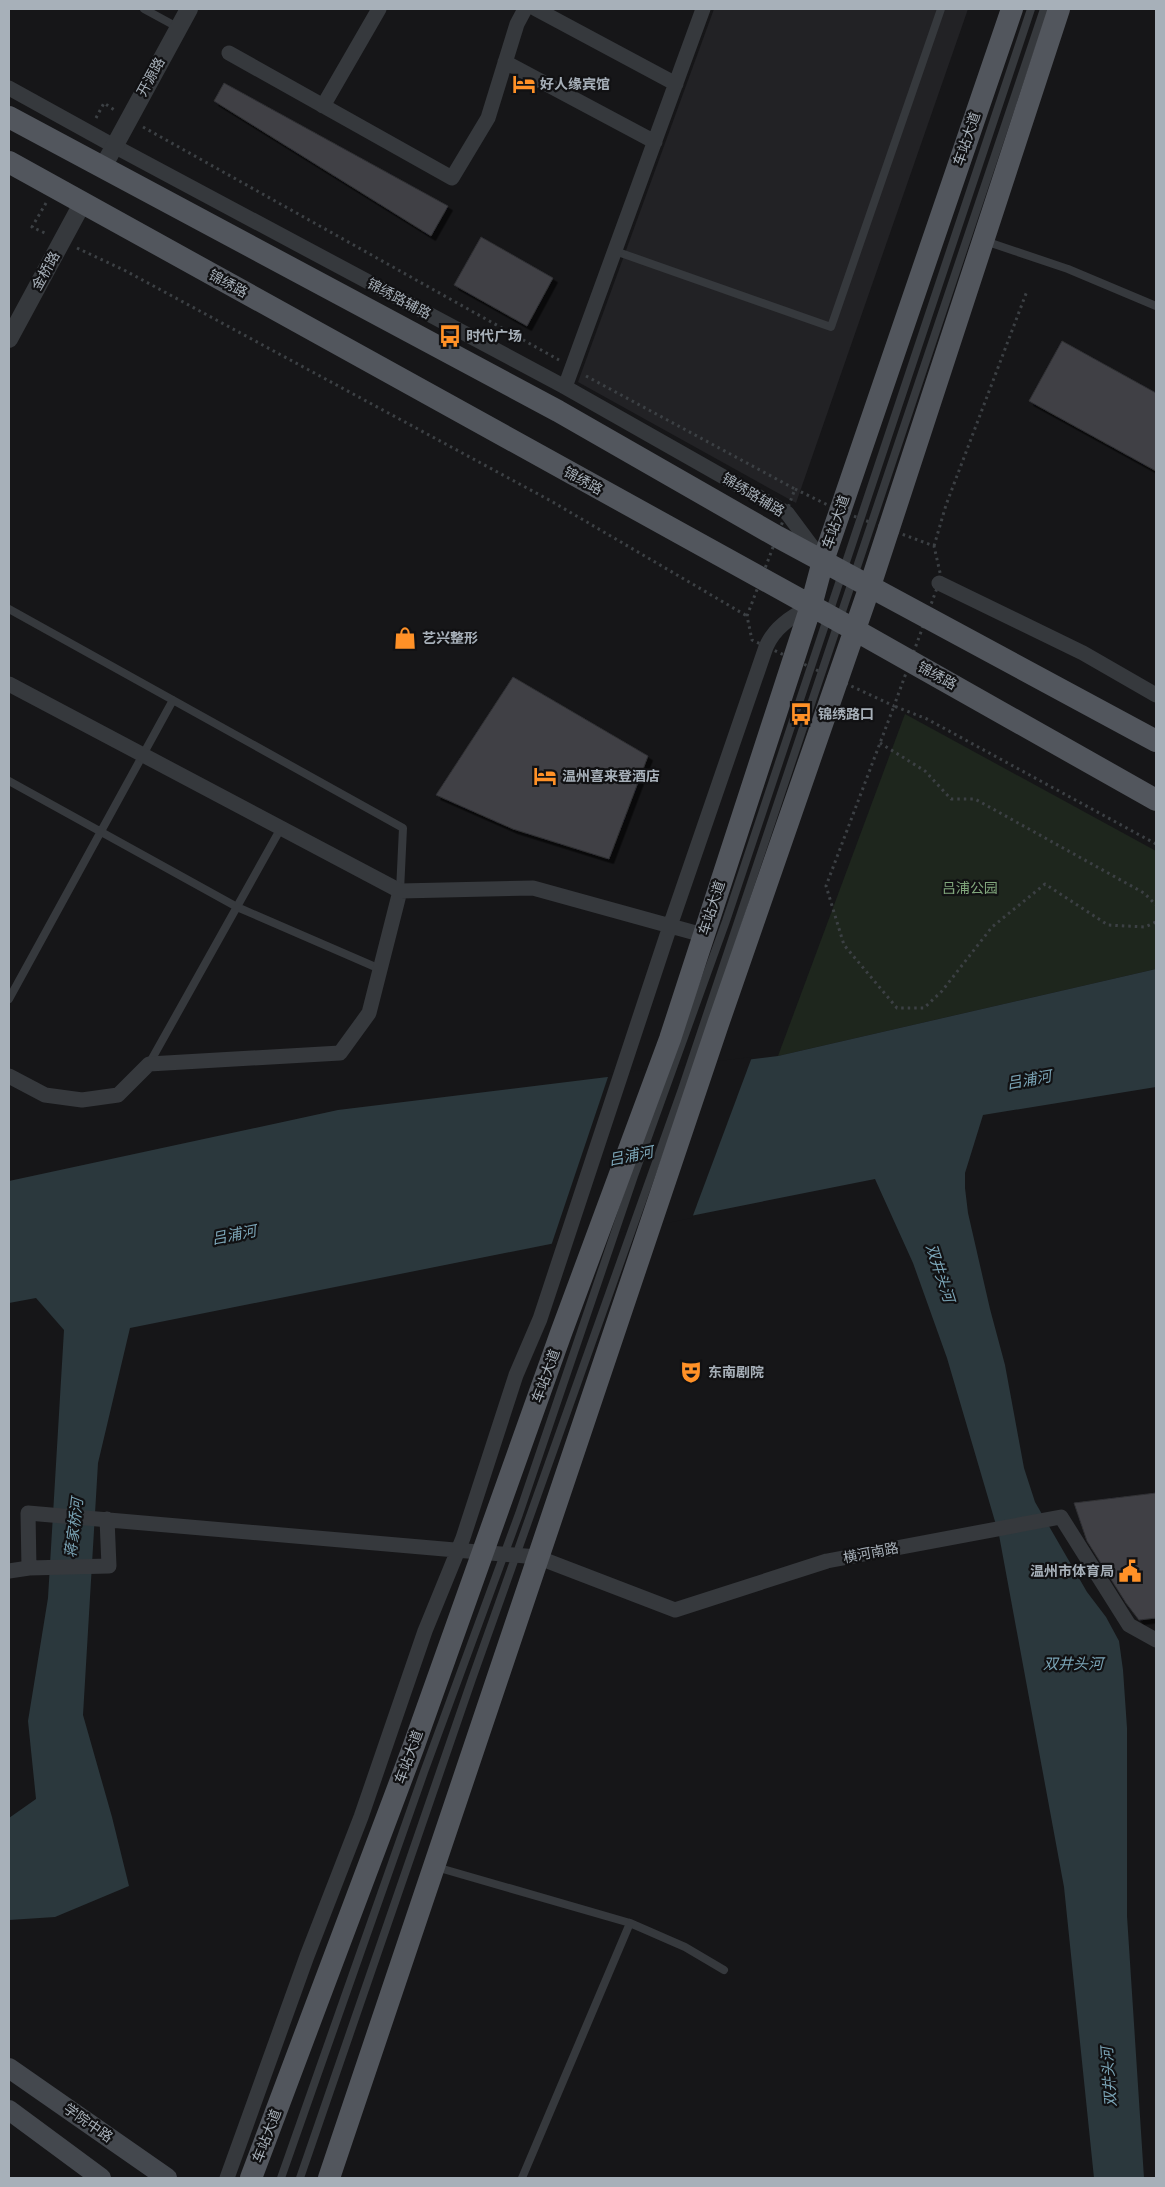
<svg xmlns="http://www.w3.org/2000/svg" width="1165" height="2187" font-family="'Fira Sans','Noto Sans SC',sans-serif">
<defs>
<filter id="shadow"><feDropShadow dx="4.5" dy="4.5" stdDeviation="0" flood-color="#0009"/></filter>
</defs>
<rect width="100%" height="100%" fill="#161618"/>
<path fill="#222225" d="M714,9H968L796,503L578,382Z"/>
<path fill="#1e261d" d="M905,714L1156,851V969L778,1056Z"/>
<path fill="#2b383d" d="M1156,969V1087L983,1115L965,1173V1188L968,1213L990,1309L1005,1365L1024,1468L1035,1502L1087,1592L1106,1617L1119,1641L1123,1670L1127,1728V1916L1144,2178H1094L1064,1887L999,1535L947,1358L913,1263L875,1179L130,1328L98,1463L83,1715L112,1817L129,1886L55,1917L9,1920V1818L36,1799L28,1721L48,1598L64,1330L36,1298L9,1303V1181L338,1110L778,1056Z"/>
<path fill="#161618" d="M752,1057L692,1218L551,1246L609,1074Z"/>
<path fill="#404145" stroke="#303034" filter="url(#shadow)" d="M224,83L448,206L431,236L214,101Z
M481,237L553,278L527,326L454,285Z
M1062,341L1156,393V471L1029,401Z
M513,677L648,756L609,859L513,829L436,795Z
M1156,1493V1618L1139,1620L1126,1603L1087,1541L1074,1503Z"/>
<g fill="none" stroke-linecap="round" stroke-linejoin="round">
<path stroke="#3c4044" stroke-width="3" stroke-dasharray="2.5 4" stroke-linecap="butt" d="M96,118L104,103L116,111
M143,127L559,360
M46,203L32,227L47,234
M77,248L124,270L551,501L747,616
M586,376L795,489
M795,489L840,511L934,546L941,577L894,706L752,640L747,616Z
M934,546L946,505L1027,291
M880,743L925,771L951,799H975L1144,893L1156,905
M1156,844L927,719L894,706L826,886L844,945L897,1008H924L942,991L992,927L1045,884L1108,925L1145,927L1156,922"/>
<path stroke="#36393d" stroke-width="8" d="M144,9L179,28
M985,241L1068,269L1156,306
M615,251L831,327L941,9
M9,609L403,828L400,891
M9,781L237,907L380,969
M9,999L173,700
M149,1064L281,828
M436,1867L630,1923L685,1947L724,1970
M281,2178L424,1772L519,1514L634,1176L726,921L1031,9
M300,2178L472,1679L682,1089L1044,9
M522,2178L630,1923"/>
<path stroke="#36393d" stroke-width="15" d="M536,9L676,84
M229,53L452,178L488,118L517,24L525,9
M505,62L655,142
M9,88L114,146L565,387L787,513L819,556
M323,106L379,9
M565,387L703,9
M939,583L1083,653L1156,695
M9,684L400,891L533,888L703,935
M9,1076L45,1095L82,1100L118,1095L149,1064L340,1053L369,1013L400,891
M29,1568L28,1513L537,1557L675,1610L827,1561L1061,1517L1129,1625L1156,1640
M9,1571L29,1568L109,1566L107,1519
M227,2178L307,1956L361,1817L425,1631L463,1538L516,1375L540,1319L670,926L766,647C775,626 792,617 811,606"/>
<path stroke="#36393d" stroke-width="18" d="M103,167L189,9
M9,339L83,202"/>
<path stroke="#44484e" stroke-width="20" d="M9,2068L167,2178
M9,2110L101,2178"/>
<path stroke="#52565d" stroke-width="22" d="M9,117L558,411L778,537L1156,741
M9,162L855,630L1156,800
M251,2178L413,1748L561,1333L670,1039L811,606L823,561L1012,9
M329,2178L718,1024L870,586L1059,9"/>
</g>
<defs>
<symbol id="hotel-bare" viewBox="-9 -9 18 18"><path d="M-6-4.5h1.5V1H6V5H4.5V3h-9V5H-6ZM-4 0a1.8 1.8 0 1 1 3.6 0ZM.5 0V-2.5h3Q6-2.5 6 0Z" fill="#ff9127" stroke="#111113" stroke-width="2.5" paint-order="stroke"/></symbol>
<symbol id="bus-bare" viewBox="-9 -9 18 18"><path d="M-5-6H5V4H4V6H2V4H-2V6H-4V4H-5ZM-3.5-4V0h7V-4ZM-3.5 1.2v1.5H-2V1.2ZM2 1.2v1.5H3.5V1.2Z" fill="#ff9127" stroke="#111113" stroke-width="2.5" paint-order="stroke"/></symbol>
<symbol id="shop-bare" viewBox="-9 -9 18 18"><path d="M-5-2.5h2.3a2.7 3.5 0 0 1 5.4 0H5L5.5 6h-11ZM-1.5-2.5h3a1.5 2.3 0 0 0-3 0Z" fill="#ff9127" stroke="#111113" stroke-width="2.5" paint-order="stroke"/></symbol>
<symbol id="theatre-bare" viewBox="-9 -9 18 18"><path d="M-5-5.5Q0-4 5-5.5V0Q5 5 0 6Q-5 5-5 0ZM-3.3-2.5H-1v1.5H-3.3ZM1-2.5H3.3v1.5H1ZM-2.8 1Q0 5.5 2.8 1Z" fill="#ff9127" stroke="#111113" stroke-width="2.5" paint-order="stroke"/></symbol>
<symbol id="civic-bare" viewBox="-9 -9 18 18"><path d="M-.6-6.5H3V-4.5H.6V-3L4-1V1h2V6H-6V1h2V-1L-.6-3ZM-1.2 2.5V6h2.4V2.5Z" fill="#ff9127" stroke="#111113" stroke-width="2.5" paint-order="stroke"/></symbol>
</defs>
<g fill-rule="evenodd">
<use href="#hotel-bare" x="508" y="68" width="32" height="32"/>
<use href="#bus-bare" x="434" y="320" width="32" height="32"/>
<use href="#shop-bare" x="389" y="622" width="32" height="32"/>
<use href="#bus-bare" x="785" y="698" width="32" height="32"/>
<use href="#hotel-bare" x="529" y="760" width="32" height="32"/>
<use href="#theatre-bare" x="675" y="1356" width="32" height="32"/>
<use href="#civic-bare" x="1114" y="1555" width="32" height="32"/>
</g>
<g text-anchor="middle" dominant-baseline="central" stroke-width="4.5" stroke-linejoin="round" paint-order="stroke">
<g font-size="14" fill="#a7b0b9" stroke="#111113">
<text transform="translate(151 77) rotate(-61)">开源路</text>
<text transform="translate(967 139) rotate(-71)">车站大道</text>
<text transform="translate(46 271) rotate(-61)">金桥路</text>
<text transform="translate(228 284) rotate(29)">锦绣路</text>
<text transform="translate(399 299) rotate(28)">锦绣路辅路</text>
<text transform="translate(583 481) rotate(29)">锦绣路</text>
<text transform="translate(753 495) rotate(31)">锦绣路辅路</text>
<text transform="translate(836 522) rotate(-71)">车站大道</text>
<text transform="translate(937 676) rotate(29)">锦绣路</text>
<text transform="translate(712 908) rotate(-72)">车站大道</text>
<text transform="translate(546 1376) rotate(-70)">车站大道</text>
<text transform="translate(871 1553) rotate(-11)">横河南路</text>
<text transform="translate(409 1757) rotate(-70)">车站大道</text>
<text transform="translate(88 2123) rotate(35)">学院中路</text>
<text transform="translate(267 2136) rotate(-69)">车站大道</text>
</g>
<g font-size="14" font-weight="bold" fill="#a7b0b9" stroke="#111113" text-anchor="start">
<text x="540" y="84">好人缘宾馆</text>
<text x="466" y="336">时代广场</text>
<text x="422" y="638">艺兴整形</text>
<text x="818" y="714">锦绣路口</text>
<text x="562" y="776">温州喜来登酒店</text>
<text x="708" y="1372">东南剧院</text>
<text x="1114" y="1571" text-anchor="end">温州市体育局</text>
</g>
<g font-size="14" fill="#81a67c" stroke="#111113">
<text x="970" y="888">吕浦公园</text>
</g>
<g font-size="15" font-style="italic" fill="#7ba5b7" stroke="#111113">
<text transform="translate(1029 1080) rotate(-10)">吕浦河</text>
<text transform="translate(631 1156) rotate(-11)">吕浦河</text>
<text transform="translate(234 1235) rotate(-11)">吕浦河</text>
<text transform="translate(940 1273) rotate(72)">双井头河</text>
<text transform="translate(74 1528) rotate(-83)">蒋家桥河</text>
<text x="1073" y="1664">双井头河</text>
<text transform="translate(1109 2077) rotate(-94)">双井头河</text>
</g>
</g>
<rect width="1165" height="2187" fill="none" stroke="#a7b0b9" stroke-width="20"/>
</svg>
